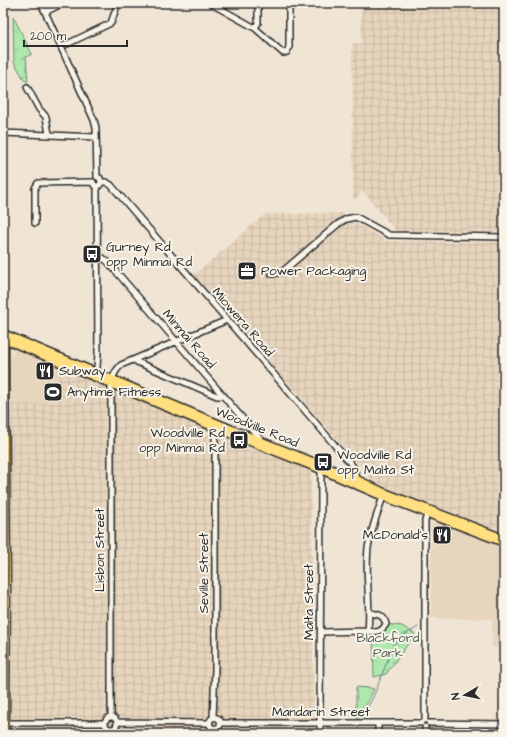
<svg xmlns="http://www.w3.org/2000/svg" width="507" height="737" font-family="'Architects Daughter',sans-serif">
<defs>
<pattern id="industrial-grid" width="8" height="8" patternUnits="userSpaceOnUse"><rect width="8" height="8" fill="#e8d5be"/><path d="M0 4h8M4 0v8" fill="none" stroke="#c7b7a3"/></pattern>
<pattern id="park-crowns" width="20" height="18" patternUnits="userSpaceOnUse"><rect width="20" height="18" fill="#afe8ad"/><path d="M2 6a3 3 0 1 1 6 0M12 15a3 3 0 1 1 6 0" fill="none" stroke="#97c795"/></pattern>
</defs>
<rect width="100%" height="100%" fill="#f0e5d5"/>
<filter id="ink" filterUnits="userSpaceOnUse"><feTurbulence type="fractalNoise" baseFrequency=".025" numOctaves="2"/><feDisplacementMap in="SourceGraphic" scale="8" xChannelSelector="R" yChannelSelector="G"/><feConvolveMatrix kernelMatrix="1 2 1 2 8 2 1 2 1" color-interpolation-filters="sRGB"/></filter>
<g filter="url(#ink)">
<path fill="#e8d5be" d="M16,349L58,366V403L11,404V353Z
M436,522L504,548V647H492V619L431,618V526Z"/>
<path fill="url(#industrial-grid)" d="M361,3H504V232L396,231L363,191L353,201L352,44L361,43Z
M342,213L353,222L388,241L504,242V532L375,483L194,275L265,214Z
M58,366L207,429L210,433L220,435L311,471L314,734H12V558L3,557V468H12L11,404L58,403Z"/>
<path fill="url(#park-crowns)" stroke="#6d8a6c" d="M13,16L32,54L26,57L28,81H25L14,62Z
M387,624L402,626L415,634L386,674L374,677L373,636L384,631Z
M356,687L370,688L374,689L360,718H356Z"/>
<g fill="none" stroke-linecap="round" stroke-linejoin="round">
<path stroke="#5e8d95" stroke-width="1" d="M361,721L374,695L394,644L399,638L418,627
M357,734L359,726"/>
<defs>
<path id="minor" d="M41,3L94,120L96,128L97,177L100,178L101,182L100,185L97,186
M210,3L255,28L283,53L287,52L289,47V3
M45,12L64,3
M255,28L258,23V3
M61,47L111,23L118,3
M27,87L39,109L46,117L49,134
M3,133L96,137
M93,182L94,185L97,186L98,354L97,367L95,374
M101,182H106L111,185L345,457C352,465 359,471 353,481
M35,223V188L38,183L93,182
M97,257L103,258L108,262L262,441
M272,274L282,272L338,224L346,219L356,217L389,235L504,237
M135,360L137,362L217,396H224
M112,379L116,371L121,365L227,320
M111,384V716
M368,631C376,633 382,632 386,624C384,615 378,614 370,613
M321,632L368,631C371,604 365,575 368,548C371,530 377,514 383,497
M105 723a6 6 0 1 1 12 0a6 6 0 1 1-12 0Z
M213,717L215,669V428
M209.5 723a5.5 5.5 0 1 1 11 0a5.5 5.5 0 1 1-11 0Z
M425,720V521L428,511
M118,722L209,723
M6,723H105
M221,723H421
M378,723V734
M429,723L504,724
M425,727V734
M320,734L321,470"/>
<path id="major" d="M3,333L237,431L355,478L382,491L504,538
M3,339L215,428L321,470L383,497L504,543
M6,734L7,587L5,345L6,338"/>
</defs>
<use href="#minor" stroke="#2b2b2b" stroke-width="8"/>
<use href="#major" stroke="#2b2b2b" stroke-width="9"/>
<use href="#minor" stroke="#f7f3e8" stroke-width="5"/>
<use href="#major" stroke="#ffdf80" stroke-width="6"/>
</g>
</g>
<defs>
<symbol id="bus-square" viewBox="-11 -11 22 22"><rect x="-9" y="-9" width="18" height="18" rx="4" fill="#2b2b2b" stroke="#f7f3e8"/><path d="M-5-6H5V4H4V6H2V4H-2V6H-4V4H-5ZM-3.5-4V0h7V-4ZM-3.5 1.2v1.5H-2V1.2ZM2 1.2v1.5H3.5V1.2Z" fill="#fff"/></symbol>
<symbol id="office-square" viewBox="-11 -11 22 22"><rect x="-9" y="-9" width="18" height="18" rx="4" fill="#2b2b2b" stroke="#f7f3e8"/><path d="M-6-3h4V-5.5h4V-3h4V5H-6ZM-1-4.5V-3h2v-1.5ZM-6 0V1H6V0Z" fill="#fff"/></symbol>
<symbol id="restaurant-square" viewBox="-11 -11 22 22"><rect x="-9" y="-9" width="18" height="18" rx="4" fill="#2b2b2b" stroke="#f7f3e8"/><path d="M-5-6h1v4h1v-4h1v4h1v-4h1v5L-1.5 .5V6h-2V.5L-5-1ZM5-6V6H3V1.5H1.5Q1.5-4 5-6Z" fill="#fff"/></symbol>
<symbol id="stadium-square" viewBox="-11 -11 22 22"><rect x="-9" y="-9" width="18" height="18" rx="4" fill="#2b2b2b" stroke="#f7f3e8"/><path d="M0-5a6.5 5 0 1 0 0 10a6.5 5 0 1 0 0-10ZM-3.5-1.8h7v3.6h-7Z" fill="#fff"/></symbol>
</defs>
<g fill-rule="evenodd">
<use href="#bus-square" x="81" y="243" width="22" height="22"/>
<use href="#office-square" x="236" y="260" width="22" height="22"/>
<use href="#restaurant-square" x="34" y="360" width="22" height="22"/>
<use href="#stadium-square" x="42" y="381" width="22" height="22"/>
<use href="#bus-square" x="228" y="429" width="22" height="22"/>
<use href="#bus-square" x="312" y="451" width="22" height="22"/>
<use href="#restaurant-square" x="431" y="524" width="22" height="22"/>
</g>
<g text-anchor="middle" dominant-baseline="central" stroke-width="4" stroke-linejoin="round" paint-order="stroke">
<g font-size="13" fill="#2b2b2b" stroke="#f7f3e8" text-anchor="start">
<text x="106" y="247">Gurney Rd<tspan x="106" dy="15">opp Minmai Rd</tspan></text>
<text x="261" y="271">Power Packaging</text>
<text x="59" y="371">Subway</text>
<text x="67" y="392">Anytime Fitness</text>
<text x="225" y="433" text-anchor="end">Woodville Rd<tspan x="225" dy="15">opp Minmai Rd</tspan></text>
<text x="337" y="455">Woodville Rd<tspan x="337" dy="15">opp Malta St</tspan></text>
<text x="428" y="535" text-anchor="end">McDonald's</text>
</g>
<g font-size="13" fill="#2b2b2b" stroke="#f7f3e8">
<text transform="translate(243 322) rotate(49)">Miowera Road</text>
<text transform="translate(189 339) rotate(49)">Minmai Road</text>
<text transform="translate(257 427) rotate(22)">Woodville Road</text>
<text transform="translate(100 550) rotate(-90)">Lisbon Street</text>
<text transform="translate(204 573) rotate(-90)">Seville Street</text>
<text transform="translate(309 602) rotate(-90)">Malta Street</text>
<text x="321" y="712">Mandarin Street</text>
</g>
<g font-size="13" fill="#4c5a4c" stroke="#f7f3e8">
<text x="388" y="638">Blackford<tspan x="388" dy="15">Park</tspan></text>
</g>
</g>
<rect width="507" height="737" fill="none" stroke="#f7f3e8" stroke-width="16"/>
<rect x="8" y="8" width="491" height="721" fill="none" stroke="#2b2b2b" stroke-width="1.5" filter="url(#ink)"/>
<g transform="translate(465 695) rotate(261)" stroke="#f7f3e8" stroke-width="3" paint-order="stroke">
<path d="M0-3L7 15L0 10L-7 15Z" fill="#2b2b2b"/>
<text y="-6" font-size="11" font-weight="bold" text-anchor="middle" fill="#2b2b2b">N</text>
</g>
<path d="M24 40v6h103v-6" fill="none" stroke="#2b2b2b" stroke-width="2"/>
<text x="30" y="40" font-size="12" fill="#2b2b2b" stroke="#f7f3e8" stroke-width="3" paint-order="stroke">200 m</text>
</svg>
